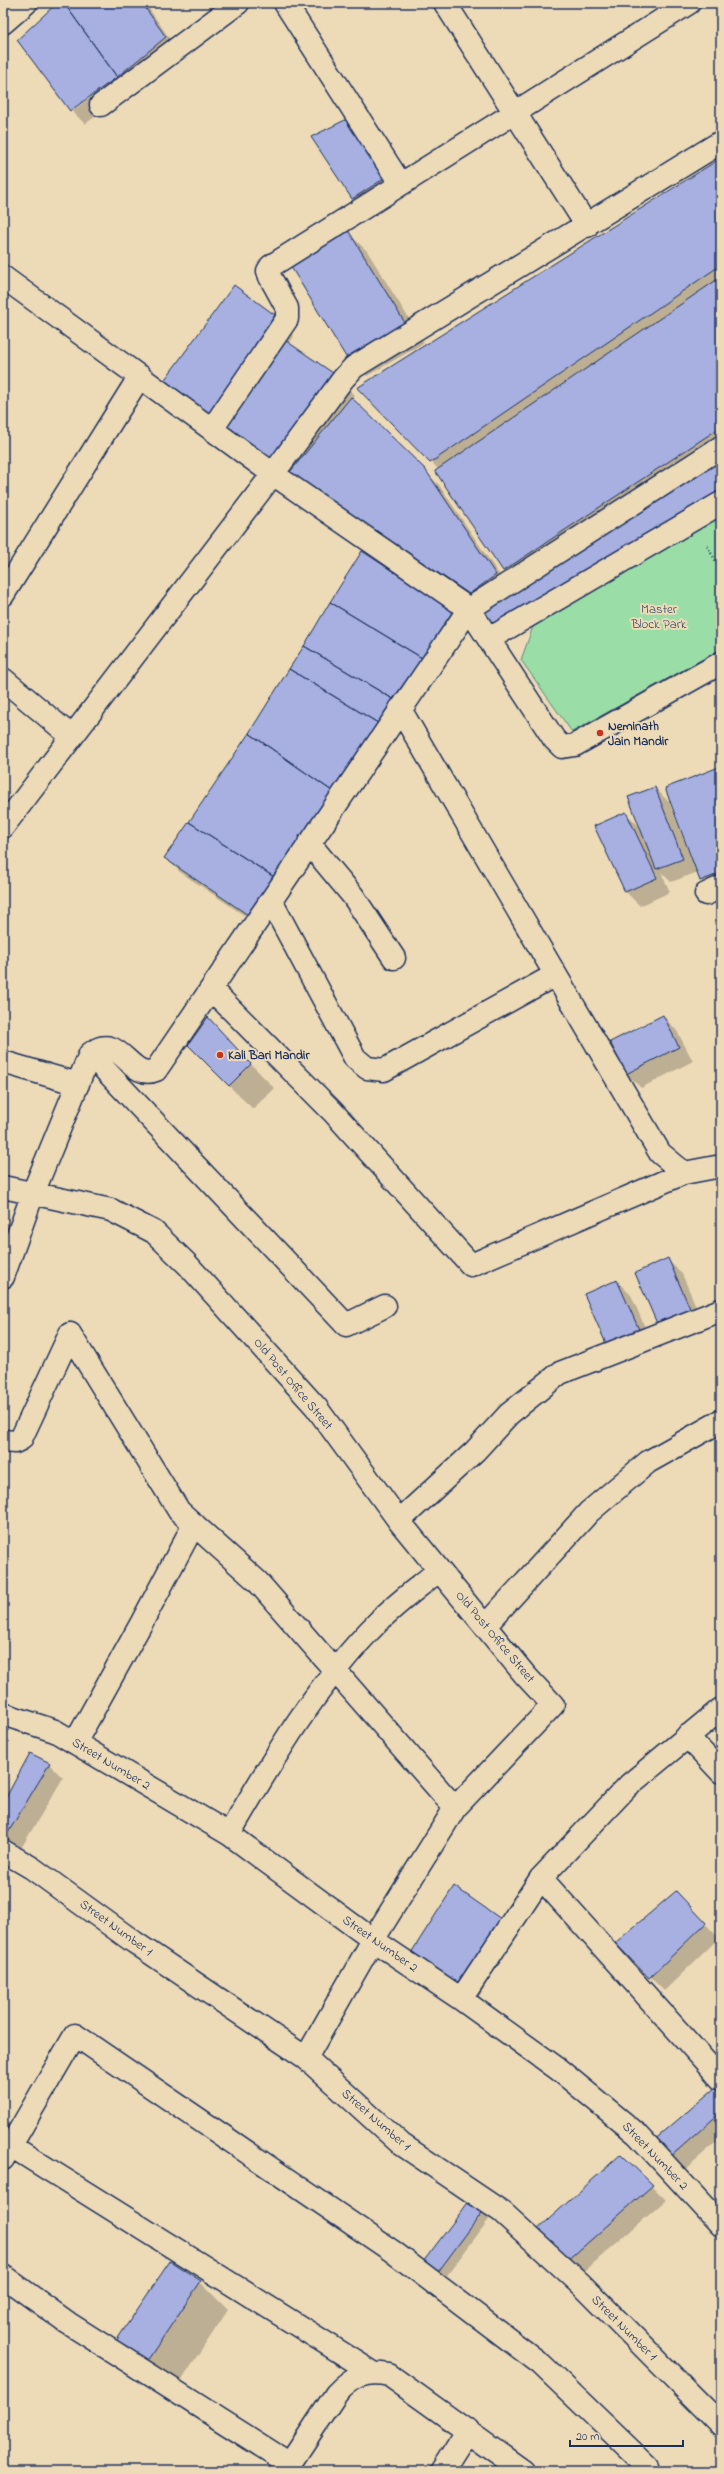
<svg xmlns="http://www.w3.org/2000/svg" width="724" height="2474" font-family="'Indie Flower',sans-serif">
<rect width="100%" height="100%" fill="#eddbb8"/>
<filter id="ink" filterUnits="userSpaceOnUse"><feTurbulence type="fractalNoise" baseFrequency=".025" numOctaves="2"/><feDisplacementMap in="SourceGraphic" scale="8" xChannelSelector="R" yChannelSelector="G"/><feConvolveMatrix kernelMatrix="1 2 1 2 8 2 1 2 1" color-interpolation-filters="sRGB"/></filter>
<g filter="url(#ink)">
<path fill="#9bdda7" stroke="#5b8682" d="M721,512V649L572,732L521,660L535,621Z"/>
<path fill="#0003" d="M60,3H145L179,52L131,91L85,124L72,111L121,75L120,73L71,108V111L19,40Z
M360,134L398,192L367,212L353,198L312,138Z
M721,159V450L518,584L504,570L439,470L359,388Z
M347,232L367,251L424,343L367,376L347,357L292,267Z
M234,287L275,316L294,336L289,344L336,376L355,395L352,400L439,485L509,589L483,608L239,442Z
M452,611L466,625L263,928L180,872L166,858Z
M718,769L721,771V892L715,894L701,880L698,872L671,882L661,872L670,892L640,906L626,892V813L642,829L655,788L669,802L691,858L692,857Z
M663,1016L677,1031L693,1061L641,1088L627,1074L612,1043Z
M208,1019L274,1088L253,1109L229,1086Z
M668,1260L682,1274L705,1327L674,1341L660,1327Z
M617,1281L631,1295L654,1348L623,1362L609,1348Z
M49,1764L63,1778L17,1855L3,1848V1805Z
M689,1907L719,1938L664,1991L616,1943Z
M514,1933L475,2004L424,1970Z
M721,2093V2138L683,2171L668,2156Z
M621,2155L666,2200L580,2275L566,2261Z
M483,2211L490,2218L445,2278L431,2269Z
M200,2282L228,2310L176,2389L117,2341Z"/>
<path fill="#a7b0e0" stroke="#1b2f5e" d="M57,3H64L117,77L70,111L17,40Z
M64,3H142L166,37L117,77Z
M347,119L385,178L352,199L311,137Z
M721,158V265L430,463L357,388Z
M348,230L405,323L346,357L291,267Z
M721,277V427L503,571L435,471Z
M234,285L275,315L210,416L163,382Z
M279,336L336,375L276,462L218,423Z
M351,397L425,469L496,575L469,594L290,472Z
M721,456V492L493,626L483,611Z
M362,551L453,611L422,658L330,602Z
M330,602L422,658L393,699L304,646Z
M304,646L393,699L378,723L289,669Z
M289,669L378,723L332,791L249,733Z
M249,733L332,791L274,877L189,822Z
M719,767L721,774V873L700,881L665,788Z
M655,787L683,859L656,869L628,797Z
M626,812L657,878L625,892L594,826Z
M189,822L274,877L248,915L164,858Z
M663,1015L679,1047L626,1074L610,1042Z
M208,1017L251,1064L229,1086L188,1045Z
M668,1258L692,1313L659,1328L635,1273Z
M617,1280L641,1334L608,1348L584,1294Z
M30,1753L50,1763L3,1841V1803Z
M454,1886L501,1919L461,1991L409,1956Z
M676,1891L706,1923L649,1978L615,1943Z
M716,2087L721,2092V2112L669,2158L652,2142Z
M621,2154L653,2185L566,2262L538,2229Z
M470,2200L484,2210L438,2272L423,2262Z
M170,2261L201,2281L147,2361L116,2341Z"/>
<g fill="none" stroke-linecap="round" stroke-linejoin="round">
<defs>
<path id="minor" d="M285,3L400,183
M445,3L587,226
M3,23L26,3
M101,105L238,3
M3,277L273,474L469,609L554,739L562,747L575,745L721,663
M212,429L287,319V308L270,277L268,271L271,266L689,3
M3,595L140,376
M489,639L721,503
M3,679L72,737
M400,709L660,1153L684,1173L721,1166
M3,827L273,474L343,379L354,367L721,142
M309,843L353,896L394,958
M706,894L721,887
M271,901L355,1058L367,1068L384,1070L555,975
M211,989L333,1112L471,1265L684,1173
M90,1054L346,1325L385,1306
M3,1062L78,1084
M3,1187L111,1210L154,1232L187,1264L316,1407L399,1521L525,1675L553,1705L455,1808L373,1940L306,2058
M3,1277L33,1193L90,1054C120,1029 129,1082 156,1070L469,609L721,447
M70,1334L179,1511L257,1581L455,1808
M3,1441L15,1442L21,1439L70,1334
M399,1521L475,1451L509,1414L560,1373L721,1310
M486,1625L589,1512L648,1462L721,1421
M3,1714L55,1731L229,1834L373,1940L461,1999L558,2069L637,2134L721,2225
M687,1736L721,1772
M75,1743L142,1622L194,1524
M229,1834C273,1759 317,1683 379,1621C397,1603 419,1587 439,1570
M3,1851L32,1868L134,1942L306,2058L401,2144L502,2212L581,2284L721,2425
M541,1878L721,2079
M461,1999L541,1878L629,1785L721,1709
M11,2146L372,2372
M3,2159L75,2035L392,2251L541,2364L647,2466L644,2471
M3,2276L68,2323L290,2464
M285,2471L336,2394C353,2376 365,2370 389,2375L523,2471
M442,2471L468,2430"/>
</defs>
<use href="#minor" stroke="#1b2f5e" stroke-width="25"/>
<path stroke="#1b2f5e" stroke-width="2.5" stroke-dasharray="1 3" stroke-linecap="butt" d="M707,546L721,570"/>
<use href="#minor" stroke="#eddbb8" stroke-width="22"/>
</g>
</g>
<g fill="#c8321e" stroke="#eddbb8" stroke-width="1.5">
<circle cx="600" cy="733" r="4"/>
<circle cx="220" cy="1055" r="4"/>
</g>
<g text-anchor="middle" dominant-baseline="central" stroke-width="4" stroke-linejoin="round" paint-order="stroke">
<g font-size="13" fill="#2e4969" stroke="#eddbb8">
<text x="659" y="609">Master<tspan x="659" dy="15">Block Park</tspan></text>
</g>
<g font-size="13" font-weight="bold" fill="#1b2f5e" stroke="#eddbb8" text-anchor="start">
<text x="608" y="726">Neminath<tspan x="608" dy="15">Jain Mandir</tspan></text>
<text x="228" y="1055">Kali Bari Mandir</text>
</g>
<g font-size="13" fill="#1b2f5e" stroke="#eddbb8">
<text transform="translate(293 1384) rotate(50)">Old Post Office Street</text>
<text transform="translate(495 1637) rotate(50)">Old Post Office Street</text>
<text transform="translate(111 1764) rotate(31)">Street Number 2</text>
<text transform="translate(116 1928) rotate(36)">Street Number 1</text>
<text transform="translate(380 1944) rotate(35)">Street Number 2</text>
<text transform="translate(376 2120) rotate(41)">Street Number 1</text>
<text transform="translate(655 2156) rotate(46)">Street Number 2</text>
<text transform="translate(624 2328) rotate(45)">Street Number 1</text>
</g>
</g>
<rect width="724" height="2474" fill="none" stroke="#eddbb8" stroke-width="16"/>
<rect x="8" y="8" width="708" height="2458" fill="none" stroke="#1b2f5e" stroke-width="1.5" filter="url(#ink)"/>
<path d="M570 2440v6h113v-6" fill="none" stroke="#1b2f5e" stroke-width="2"/>
<text x="576" y="2440" font-size="12" fill="#1b2f5e" stroke="#eddbb8" stroke-width="3" paint-order="stroke">20 m</text>
</svg>
